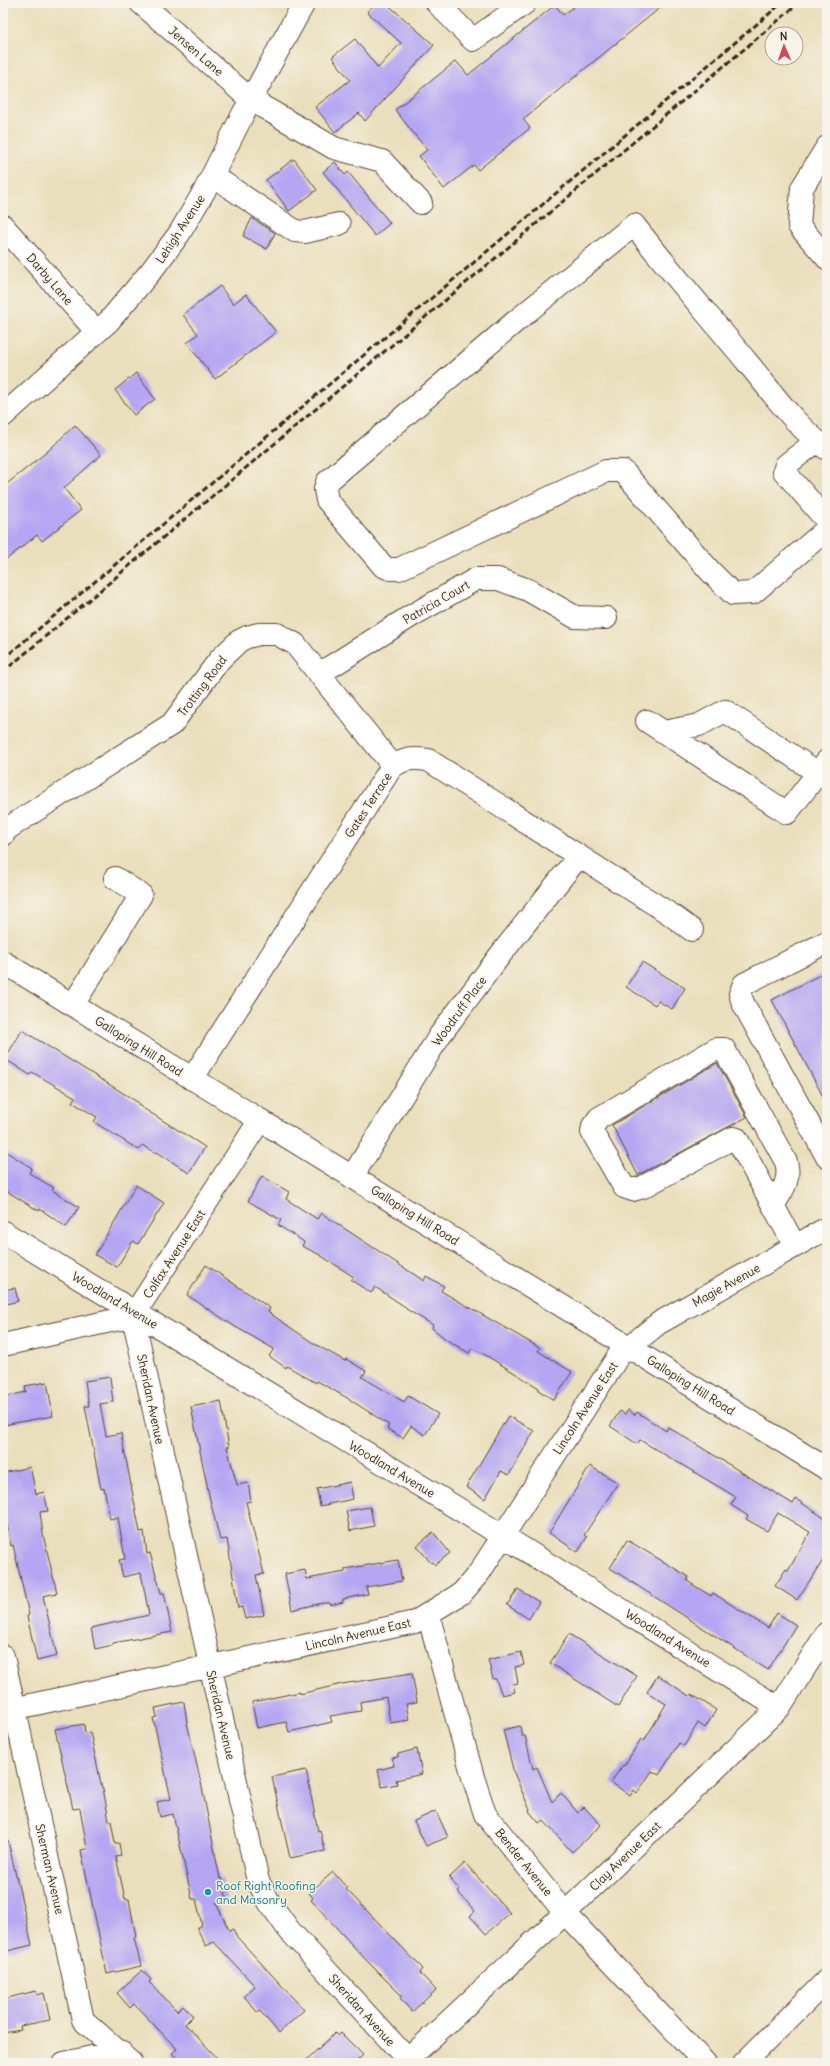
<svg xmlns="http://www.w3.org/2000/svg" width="830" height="2066" font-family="Delius,sans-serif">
<rect width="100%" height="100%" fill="#f7f3e8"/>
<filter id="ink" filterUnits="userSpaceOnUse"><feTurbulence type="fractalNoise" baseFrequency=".025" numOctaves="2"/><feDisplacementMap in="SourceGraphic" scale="8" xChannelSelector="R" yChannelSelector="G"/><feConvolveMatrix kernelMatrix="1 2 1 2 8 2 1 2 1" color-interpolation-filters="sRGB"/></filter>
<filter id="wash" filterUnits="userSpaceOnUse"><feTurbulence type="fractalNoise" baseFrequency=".012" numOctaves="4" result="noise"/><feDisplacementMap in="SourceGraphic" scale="16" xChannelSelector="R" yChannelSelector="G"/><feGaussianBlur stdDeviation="0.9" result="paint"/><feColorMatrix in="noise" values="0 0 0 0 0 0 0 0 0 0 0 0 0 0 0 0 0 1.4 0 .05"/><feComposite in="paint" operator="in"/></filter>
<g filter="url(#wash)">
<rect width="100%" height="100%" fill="#eadfbc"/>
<g id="blocks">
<path fill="#b4a6f2" d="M375,3H386L434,45L365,121L359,113L335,132L315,107L350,80L332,57L355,39L378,68L401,43L367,12Z
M579,3H666L523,119L530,128L478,170L474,165L444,189L419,156L427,150L395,110L456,61L468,75L555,5L563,15Z
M294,159L317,190L289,211L266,180Z
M335,162L345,175L348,172L390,223L375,236L323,172Z
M252,218L275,233L267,249L243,236Z
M220,286L233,304L246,294L276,332L215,379L187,343L198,334L183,315Z
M136,373L155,399L134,415L115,390Z
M75,425L101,455L64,488L81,510L42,541L37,535L3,562V487L48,451Z
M642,962L685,988L672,1009L658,1001L655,1005L626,987Z
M827,971V1104L772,1000Z
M22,1030L139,1103L138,1105L205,1147L189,1173L157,1152L156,1153L142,1145L139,1150L94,1122L97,1117L72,1102L75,1097L32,1072L30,1075L5,1059Z
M717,1063L747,1117L638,1175L612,1125Z
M3,1150L32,1168L29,1173L54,1188L52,1190L79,1207L66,1227L40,1209L39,1211L3,1189Z
M262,1176L289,1192L286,1199L317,1219L321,1213L424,1281L426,1276L444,1286L441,1291L540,1348L538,1351L572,1372L554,1400L538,1390L539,1388L487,1356L472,1348L469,1353L447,1340L432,1328L433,1325L406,1309L407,1308L375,1287L371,1293L351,1280L354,1277L320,1255L302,1246L304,1242L278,1225L281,1220L248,1201Z
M136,1185L164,1203L138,1244L133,1241L117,1267L95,1255Z
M206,1265L270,1308L268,1312L313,1343L345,1361L346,1359L366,1371L362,1377L404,1402L408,1396L438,1414L425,1435L411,1426L403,1438L387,1429L389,1425L349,1399L317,1381L316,1383L287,1366L286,1368L269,1356L274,1349L234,1326L187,1295Z
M15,1288L18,1301L3,1305V1290Z
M110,1377L113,1402L100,1404L106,1436L121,1433L140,1532L144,1531L147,1554L150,1553L161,1593H164L172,1632L113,1643V1645L95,1649L91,1628L149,1615L141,1573L123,1577L119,1560L125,1559L118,1517L110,1519L104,1488L101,1489L85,1406H89L85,1381Z
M47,1382L53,1416L3,1425V1397L26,1392L25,1386Z
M221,1401L229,1447H227L237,1485L248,1483L251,1501L246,1502L264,1574L256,1575L264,1615L245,1619L242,1607L238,1608L227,1539L220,1540L210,1500L191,1407Z
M628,1410L635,1415L637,1412L666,1431L668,1427L793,1504L796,1499L827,1520V1553L813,1577H812L797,1600L775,1586L786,1569L788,1571L810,1532L778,1513L767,1531L746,1519L748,1516L731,1505L736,1497L640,1440L637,1444L610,1426L620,1411L625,1414Z
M508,1416L534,1431L509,1475L501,1471L485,1499L466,1487Z
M590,1466L618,1483L584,1535L587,1537L578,1552L549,1533Z
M30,1467L36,1494L44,1492L48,1511L40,1512L43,1534L57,1593L43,1596L57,1656L37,1661L27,1616L29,1615L13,1545L11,1546L3,1502V1473Z
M350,1482L353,1499L320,1506L317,1489Z
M370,1507L374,1526L350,1531L346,1511Z
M433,1532L450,1553L435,1565L433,1562L431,1563L417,1546Z
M627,1540L689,1577L687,1581L711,1596L713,1593L768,1628L777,1613L796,1625L768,1670L610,1568Z
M398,1560L402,1581L366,1587L368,1594L343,1599V1602L330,1605V1603H322L292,1610L285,1574L305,1570L307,1579L345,1572V1569Z
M518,1589L539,1602L529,1619L507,1605Z
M569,1634L637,1676L618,1707L550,1663Z
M521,1652L524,1665L515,1667L518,1683L513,1684L515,1692L502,1695L496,1679H493L488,1660Z
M412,1673L417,1702L406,1704L409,1720L390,1723L386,1697L360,1702L361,1711L330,1716L332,1722L289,1732L286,1722L257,1728L252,1702L300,1692V1694L342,1684Z
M658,1675L689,1696L691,1694L716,1710L705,1728L698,1723L684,1746L679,1743L659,1775L652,1771L637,1793L634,1790L630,1796L611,1782L623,1765L624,1766L641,1739L644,1741L666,1704L647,1692Z
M184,1702L187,1723L202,1787L220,1879L222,1878L227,1900L216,1903L229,1930L233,1929L237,1937L304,2010L279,2033L260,2011L258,2013L244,1996L255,1986L214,1942L206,1946L197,1928L202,1925L196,1899H192L173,1814L160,1817L157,1802L171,1799L153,1718L157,1717L155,1708Z
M84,1724L85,1733L90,1732L102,1788H103L109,1821H111L115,1843H119L121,1856L116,1857L125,1899H129L136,1937L134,1938L141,1966L107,1974L81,1850L87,1849L80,1808L73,1809L55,1729Z
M520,1726L522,1736H525L533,1769L537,1767L552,1802L561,1793L578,1813L584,1807L601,1825L572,1852L543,1820L539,1823L529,1811L530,1810L514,1773L503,1730Z
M417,1749L422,1774L396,1780L397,1784L382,1787L378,1770L394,1766L392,1758L398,1757V1754Z
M306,1770L318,1831L320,1830L325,1851L290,1858L272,1777Z
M436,1811L448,1837L426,1846L414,1821Z
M8,1841L32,1945L3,1952V1842Z
M465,1863L510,1913L486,1934L470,1916L475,1911L458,1892L460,1890L449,1878Z
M333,1872L347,1888L346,1889L423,1969L420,1973L436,1990L412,2012L400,1998L402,1996L366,1960L311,1900L313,1898L309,1893Z
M142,1970L151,1980L149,1982L177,2011L183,2005L193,2016L185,2024L222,2063H181L172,2053L177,2049L134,2004L130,2008L117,1993Z
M36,1991L37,1995L44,1993L50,2020L20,2026L21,2030L3,2033V1999Z
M335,2033L338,2036L341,2033L363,2055L355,2063H303Z"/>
</g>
</g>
<g filter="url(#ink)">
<use href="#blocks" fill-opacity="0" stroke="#554536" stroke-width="1"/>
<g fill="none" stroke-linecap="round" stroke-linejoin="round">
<defs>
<path id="minor" d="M141,3L251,100L334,148L382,161L421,203
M437,3L473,40L525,3
M827,147L802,188L799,226L827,258
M213,176L295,231L305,232L339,224
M3,226L97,332
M3,416L109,321L152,270L179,234L205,190L243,114L304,3
M817,441L786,465L784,471L827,521
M827,449C795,426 772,392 747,362C709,316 671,272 634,225L516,321L327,482L325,489L327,500L383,566L390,569H399L606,471H623L710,571L733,594L753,593L827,529
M319,674L411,616L476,579H498L528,590L575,617L606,618
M647,721L787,813L827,761
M664,732L699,725L725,711L818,773
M3,835L7,829L33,812L172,724L220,659L239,641L247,637L259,634H277L295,644L393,766
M827,942L744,984L740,994L743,1003L827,1157
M73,1005L141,895L115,878
M192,1079L391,768C404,758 413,758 428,760L670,914L692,930
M352,1177L440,1035L501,954L579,856
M774,1204C783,1190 791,1179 786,1162L724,1049H716L599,1118L593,1126L592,1132L624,1187L633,1190L643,1187L733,1138L737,1139L795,1246
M3,1232L503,1536L779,1708
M133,1316L258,1881L269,1902L289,1930L411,2063
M3,1345L133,1316L260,1120
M428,1614L473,1777L485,1814L565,1913L705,2063
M3,1656L83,2020L131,2063
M3,1711L415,1622L462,1593L479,1573L619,1355L659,1323L827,1228
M64,2063L120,2051
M404,2063L565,1913L779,1708L827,1633
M744,2063L827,1980"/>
<path id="major" d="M3,962L827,1469"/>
</defs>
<use href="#minor" stroke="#554536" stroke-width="24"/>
<use href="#major" stroke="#554536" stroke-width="24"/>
<use href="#minor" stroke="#fff" stroke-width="22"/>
<use href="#major" stroke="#fff" stroke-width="22"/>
<path stroke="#3b2a1e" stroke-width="3" stroke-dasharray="6 3" stroke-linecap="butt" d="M3,659L782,3
M3,672L799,3"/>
</g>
</g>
<circle fill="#0f9aa8" stroke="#f7f3e8" stroke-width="1.5" cx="208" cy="1892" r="4"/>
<g text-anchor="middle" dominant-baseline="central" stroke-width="3" stroke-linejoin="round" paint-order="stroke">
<g font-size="12" fill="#3b2a1e" stroke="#f7f3e8">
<text transform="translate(196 51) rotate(41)">Jensen Lane</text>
<text transform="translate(180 229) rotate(-57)">Lehigh Avenue</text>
<text transform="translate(50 279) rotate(49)">Darby Lane</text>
<text transform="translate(436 602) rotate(-30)">Patricia Court</text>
<text transform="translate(202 686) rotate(-53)">Trotting Road</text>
<text transform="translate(368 805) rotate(-57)">Gates Terrace</text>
<text transform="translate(459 1011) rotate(-54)">Woodruff Place</text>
<text transform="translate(139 1046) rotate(32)">Galloping Hill Road</text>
<text transform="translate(415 1215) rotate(32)">Galloping Hill Road</text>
<text transform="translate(174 1254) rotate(-57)">Colfax Avenue East</text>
<text transform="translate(726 1285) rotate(-29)">Magie Avenue</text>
<text transform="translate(115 1300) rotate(31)">Woodland Avenue</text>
<text transform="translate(691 1385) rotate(32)">Galloping Hill Road</text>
<text transform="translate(151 1399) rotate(78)">Sheridan Avenue</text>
<text transform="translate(585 1408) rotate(-57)">Lincoln Avenue East</text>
<text transform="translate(392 1469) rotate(31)">Woodland Avenue</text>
<text transform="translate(358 1634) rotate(-13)">Lincoln Avenue East</text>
<text transform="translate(668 1638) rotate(32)">Woodland Avenue</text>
<text transform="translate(221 1715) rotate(77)">Sheridan Avenue</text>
<text transform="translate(625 1856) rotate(-44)">Clay Avenue East</text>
<text transform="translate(524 1862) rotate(51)">Bender Avenue</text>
<text transform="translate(50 1869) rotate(77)">Sherman Avenue</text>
<text transform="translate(362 2010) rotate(48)">Sheridan Avenue</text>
</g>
<g font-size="12" fill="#0d838f" stroke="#f7f3e8" text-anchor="start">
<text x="216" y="1885">Roof Right Roofing<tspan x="216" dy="14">and Masonry</tspan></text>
</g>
</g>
<rect width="830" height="2066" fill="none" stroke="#f7f3e8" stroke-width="16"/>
<g transform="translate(784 46) rotate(358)"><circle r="19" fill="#f7f3e8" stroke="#aca397"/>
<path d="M0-3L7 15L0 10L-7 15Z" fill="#d1495b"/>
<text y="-6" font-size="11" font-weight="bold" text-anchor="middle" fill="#3b2a1e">N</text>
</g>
</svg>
